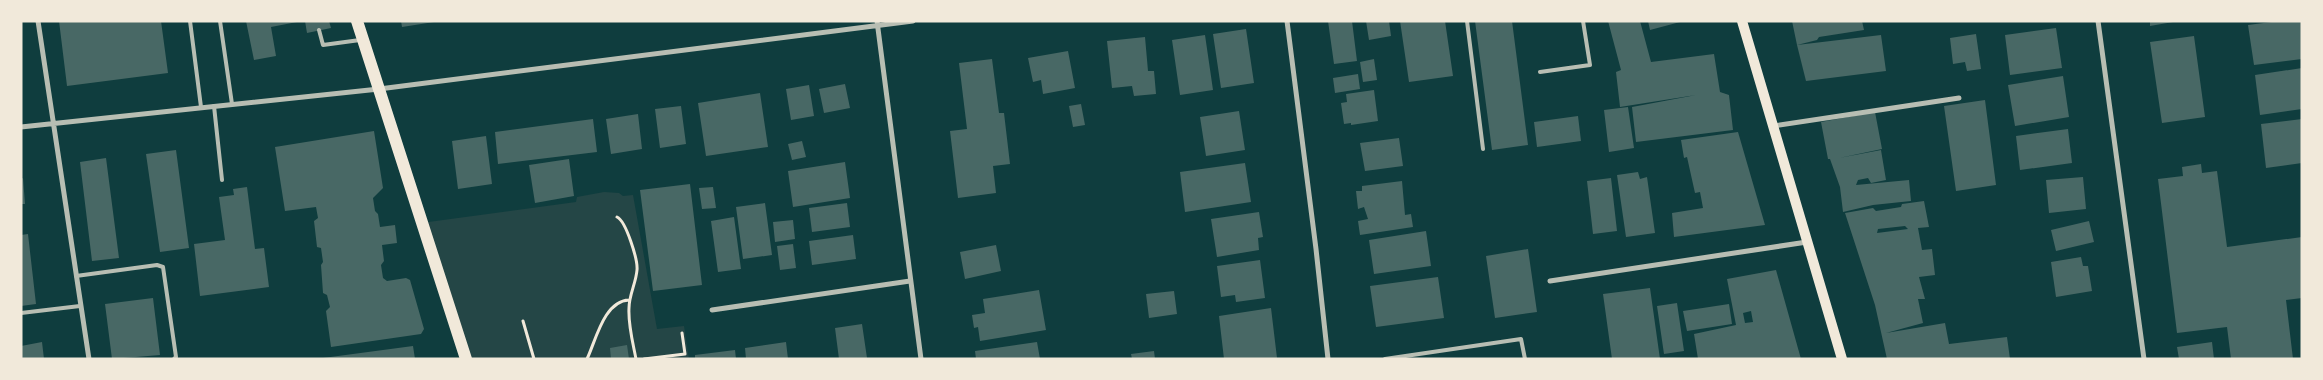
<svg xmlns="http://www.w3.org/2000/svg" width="2323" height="380" font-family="'Space Grotesk',sans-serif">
<rect width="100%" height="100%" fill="#0f3d3e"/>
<path fill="#244646" d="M604,192L619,193L623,196L633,195L657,329L684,326L689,359H466L421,223L576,202L577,197Z"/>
<path fill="#486865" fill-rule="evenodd" d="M59,21H161L168,73L67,86Z
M246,21H297V22L271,27L276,56L254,60Z
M305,21H329L331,28L307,33Z
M401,21H434V22L402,27Z
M1328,21H1352L1357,61L1334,64Z
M1366,21H1389L1391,36L1369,40Z
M1400,21H1445L1453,76L1409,82Z
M1475,21H1512L1528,145L1492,150Z
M1608,21H1640L1651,62L1714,54L1720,92L1729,95L1733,130L1636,142L1632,107L1696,95L1620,107L1616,72L1621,70Z
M1648,21H1680V22L1650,30Z
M1792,21H1862L1864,30L1819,37L1817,40L1797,45L1881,35L1886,71L1806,81L1797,45Z
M2150,21H2173V22L2150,26Z
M2279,21H2302V59L2254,65L2248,25Z
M2056,28L2062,68L2010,75L2005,35Z
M1246,29L1254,83L1221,88L1213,34Z
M1976,34L1981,69L1967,71L1965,62L1953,64L1950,38Z
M1205,35L1213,90L1180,95L1172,40Z
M2194,36L2205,117L2162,123L2150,42Z
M1145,37L1148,71H1154L1156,94L1134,96L1132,86L1112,88L1107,41Z
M1068,51L1075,88L1043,94L1041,80L1033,82L1028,58Z
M992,59L999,113H1004L1010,164L993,166L996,193L958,198L950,131L967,129L959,63Z
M1374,59L1377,80L1363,82L1360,62Z
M2302,68V109L2260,115L2255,75Z
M1358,74L1360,89L1335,93L1333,78Z
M2063,76L2069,117L2015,126L2008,85Z
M845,84L850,108L824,113L819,89Z
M809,85L814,116L791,120L786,89Z
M1374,90L1378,121L1351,125V123L1344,124L1341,103L1347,102L1346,94Z
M760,93L768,147L706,156L698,103Z
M1985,100L1996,185L1956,191L1944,106Z
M1081,104L1085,125L1073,127L1069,106Z
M681,106L686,144L660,148L655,109Z
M1628,107L1634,148L1609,152L1604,110Z
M1239,111L1245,150L1206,156L1200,117Z
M1875,112L1882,149L1839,158L1881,150L1886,180L1871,183L1868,178L1858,180L1856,185L1909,180L1911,201L1873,205L1843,212L1840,187L1830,159H1828L1821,122Z
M638,114L642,149L611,154L606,119Z
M1578,116L1581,141L1537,147L1534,122Z
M593,119L597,152L498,164L495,132Z
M2302,119V163L2266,168L2261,124Z
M2068,129L2072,163L2020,170L2016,136Z
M374,131L383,188L373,198L375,211L378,214L380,227L395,225L397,243L382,245L384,261L381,265L383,278L387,281L406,278L410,280L424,329L421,334L331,347L326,311L330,307L327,295L323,293L321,265L323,262L321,248L317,247L314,221L318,218L316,207L285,211L275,147Z
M1738,132L1765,225L1674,237L1672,213L1703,208L1700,192L1695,193L1687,157L1684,158L1681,140Z
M486,136L492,184L458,189L452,141Z
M1399,138L1403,166L1365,171L1360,143Z
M802,141L806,157L792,160L788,144Z
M176,150L189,248L160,252L146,154Z
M106,158L119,258L92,261L80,162Z
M569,159L574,196L535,203L529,165Z
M845,162L850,198L793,207L788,171Z
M1245,163L1251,202L1185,212L1180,172Z
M2201,164L2202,173L2217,171L2227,247L2302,237V298L2286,300L2293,359H2231L2227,327L2177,333L2158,179L2183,176L2182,167Z
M1638,172L1640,179L1647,177L1655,233L1626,237L1617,175Z
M2083,177L2086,209L2049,213L2046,180Z
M23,178L25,204H21V179Z
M1611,178L1617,231L1593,234L1587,181Z
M1402,181L1405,215L1411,214L1413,227L1360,235L1358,221L1368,219L1364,207L1358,209L1356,191H1362V186Z
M690,184L702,285L653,291L640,190Z
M247,187L255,249L264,248L269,287L200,296L194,244L225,240L219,197L234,195L233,189Z
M713,187L716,208L702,209L699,188Z
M1924,201L1929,227L1918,228L1922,250L1932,249L1935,275L1919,277L1925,299H1918L1923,323L1886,333L1945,323L1949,344L2007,337L2010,359H1887L1875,305L1845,213L1873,208L1876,211L1901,207L1902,204ZM1905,226L1908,229L1877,233L1878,229Z
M765,203L772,255L743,259L736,207Z
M847,203L850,227L812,232L809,208Z
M1259,212L1263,237L1258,238L1259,250L1217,257L1211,219Z
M734,217L741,269L718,272L711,221Z
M793,220L795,239L775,242L773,222Z
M2089,221L2094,242L2056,251L2051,230Z
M1426,231L1431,266L1374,274L1369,240Z
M28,234L36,304L21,306V235Z
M853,235L856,259L812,265L809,241Z
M793,244L796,268L780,270L777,246Z
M996,245L1001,271L965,279L960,252Z
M1528,249L1537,312L1495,318L1486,256Z
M2081,257L2083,266H2088L2092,291L2056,297L2051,262Z
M1260,260L1265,298L1236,302L1235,295L1221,297L1217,266Z
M1776,270L1801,359H1698L1694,334L1736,325L1727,279ZM1751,311L1753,322L1745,323L1743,313Z
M1438,277L1444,318L1376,327L1370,286Z
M1650,288L1660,359H1612L1603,294Z
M1039,290L1046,330L980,341L978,327L974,328L972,315L985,313L983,299Z
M1174,291L1177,314L1149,318L1146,294Z
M153,298L160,355L112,359L105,304Z
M1677,303L1684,351L1664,354L1657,306Z
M1729,304L1732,324L1687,331L1683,311Z
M1271,308L1277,358L1224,359L1219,316Z
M862,324L867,358L839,359L835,328Z
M42,342L44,359H21V346Z
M786,342L788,359H746L745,348Z
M1037,342L1040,359H976L975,351Z
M2212,342L2214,359H2179L2177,347Z
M627,345L629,359H611L610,348Z
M413,346L415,359H323V358Z
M735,350L736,359H695V355Z
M1154,351L1155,359H1132L1131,354Z"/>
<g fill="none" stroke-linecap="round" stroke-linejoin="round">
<path stroke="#f1e9da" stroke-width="3" d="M617,217C626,221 638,260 637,270C636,283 629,295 629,308C628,325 633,343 636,359
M523,321L534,359
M587,359C596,340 604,301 629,300
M644,359L685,354L682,333"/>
<path stroke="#b8beb3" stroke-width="4" d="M190,21L201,107
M220,21L232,104
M1467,21L1483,149
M319,30L323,45L360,40
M1540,72L1590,65L1583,21
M214,106L222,180
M76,276L157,265L163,267L176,357L174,359
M21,313L80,306
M1385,359L1521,339L1525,359"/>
<path stroke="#b8beb3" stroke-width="5" d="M38,21L89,359
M877,21L921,359
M1287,21L1316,249L1328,359
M2098,21L2144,359
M1773,126L1959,98
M21,127L379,89L913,21
M1550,281L1807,242
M712,310L910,281"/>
<path stroke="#f1e9da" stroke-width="10" d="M1742,21L1842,359"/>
<path stroke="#f1e9da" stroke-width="12" d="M357,21L466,359"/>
</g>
<rect width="2323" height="380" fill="none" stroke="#f1e9da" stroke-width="45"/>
</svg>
